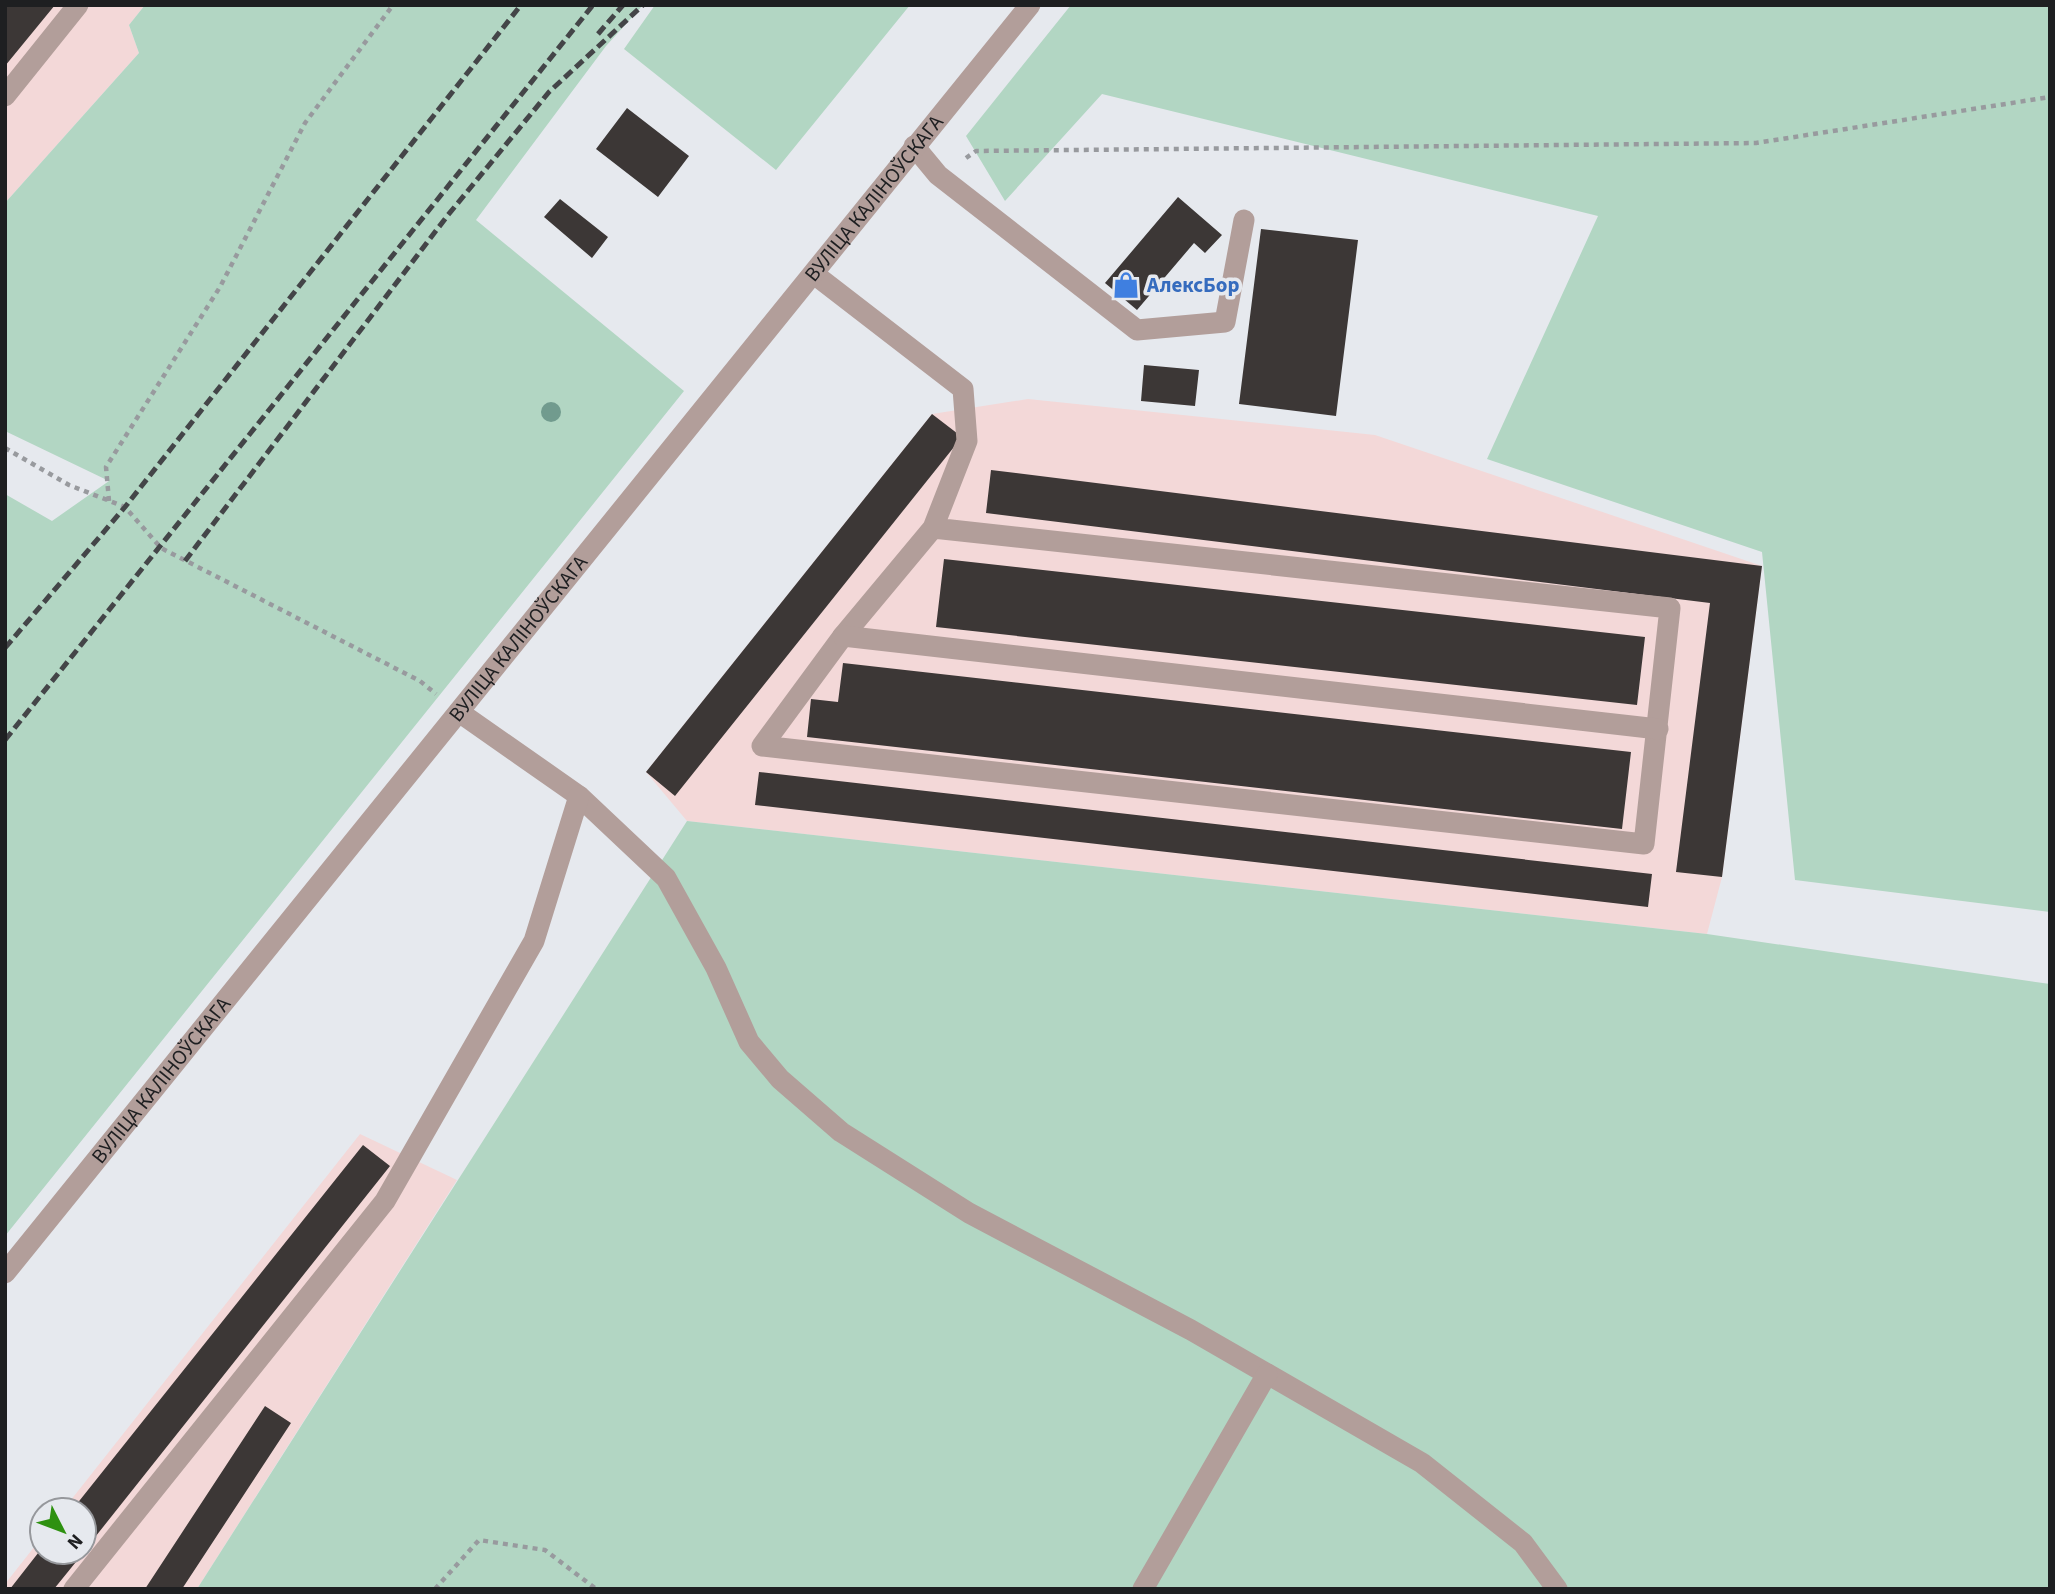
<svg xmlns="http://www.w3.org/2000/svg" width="2055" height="1594" font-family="'Source Sans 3',sans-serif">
<rect width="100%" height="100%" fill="#e6e9ee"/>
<path fill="#f3d8d8" d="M5,5H145L129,25L139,53L5,203Z
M1028,399L1375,435L1762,566L1722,877L1707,934L687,821L646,772L932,414Z
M360,1134L457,1180L197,1589H5V1584L42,1537V1552H84V1510H63Z"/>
<path fill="#b2d6c3" d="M145,5H643L606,46L476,220L684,391L5,1236V494L52,521L109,481L5,431V203L139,53L129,25Z
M655,5H910L776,170L624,49Z
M1071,5H2050V912L1795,880L1762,552L1487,459L1598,216L1102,94L1005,201L966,136Z
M687,821L1707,934L2050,984V1589H197Z"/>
<path fill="#3c3736" d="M5,5H55L5,66Z
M627,108L689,156L658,197L596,149Z
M1178,197L1222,235L1205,253L1194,243L1137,310L1105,283Z
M560,199L608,237L592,258L544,217Z
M1261,229L1358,240L1336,416L1239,404Z
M1144,365L1199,370L1195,406L1141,401Z
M932,414L962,437L675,796L646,772Z
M991,470L1762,566L1722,877L1676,872L1710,603L986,513Z
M944,559L1645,637L1637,705L936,627Z
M843,663L1631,752L1622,829L807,737L811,699L838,702Z
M759,772L1652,874L1648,907L755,805Z
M363,1145L390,1166L84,1551V1510H72Z
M265,1406L291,1423L182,1589H145Z
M42,1548V1552H84L54,1589H10Z"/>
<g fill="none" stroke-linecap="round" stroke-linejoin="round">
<path stroke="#989a9e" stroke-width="4.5" stroke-dasharray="5 5" stroke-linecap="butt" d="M966,158L976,151L1756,143L2050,97
M5,448L69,485L125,507L161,548L420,681L436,694
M109,501L106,467L220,287L305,123L393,5
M435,1589L479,1540L545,1550L596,1589"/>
<g stroke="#b29e9a" stroke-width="21">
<path d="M5,96L78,5"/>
<path d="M914,146L938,175L1137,330L1225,322L1244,220"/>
<path d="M814,274L963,389L967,441L933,528L843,636L762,746L1644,844L1670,608L933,528"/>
<path d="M843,636L1658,729"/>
<path d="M459,712L579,796L666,878L716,968L749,1042L780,1079L841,1132L969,1213L1191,1330L1422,1463L1523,1543L1557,1589"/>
<path id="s1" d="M5,1273L1030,5"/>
<path d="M74,1589L385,1201L534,941L579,796"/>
<path d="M1143,1589L1267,1374"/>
</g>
<path stroke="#444548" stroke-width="5" stroke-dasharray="10 5" stroke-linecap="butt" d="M598,34L623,5
M185,561L448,215L549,92L643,5
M5,648L125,507L521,5
M5,740L593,5"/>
</g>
<circle fill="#719b8e" cx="551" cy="412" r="10"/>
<defs>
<symbol id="shop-bare" viewBox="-9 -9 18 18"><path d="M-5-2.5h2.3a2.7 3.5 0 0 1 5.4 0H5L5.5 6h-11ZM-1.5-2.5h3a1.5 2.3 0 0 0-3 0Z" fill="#3f7fe0" stroke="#e6e9ee" stroke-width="2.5" paint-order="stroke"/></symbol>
</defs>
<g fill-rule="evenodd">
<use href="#shop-bare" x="1107" y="266" width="38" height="38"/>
</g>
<g text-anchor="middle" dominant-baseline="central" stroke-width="7" stroke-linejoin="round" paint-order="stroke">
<g font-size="21" fill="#1e1f21" stroke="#e6e9ee">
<text stroke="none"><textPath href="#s1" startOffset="1382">ВУЛІЦА КАЛІНОЎСКАГА</textPath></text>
<text stroke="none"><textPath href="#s1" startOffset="816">ВУЛІЦА КАЛІНОЎСКАГА</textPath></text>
<text stroke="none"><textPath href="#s1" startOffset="248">ВУЛІЦА КАЛІНОЎСКАГА</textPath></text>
</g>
<g font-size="21" font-weight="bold" fill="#366cbe" stroke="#e6e9ee" text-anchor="start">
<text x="1147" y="285">АлексБор</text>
</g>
</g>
<rect width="2055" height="1594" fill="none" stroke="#1e1f21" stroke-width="14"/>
<g transform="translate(63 1531) rotate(132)"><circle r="33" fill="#e6e9ee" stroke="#96989c" stroke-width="2"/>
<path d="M0-5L12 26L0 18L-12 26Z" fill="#2e9110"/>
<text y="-10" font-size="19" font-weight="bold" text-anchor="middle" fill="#1e1f21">N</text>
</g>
</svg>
